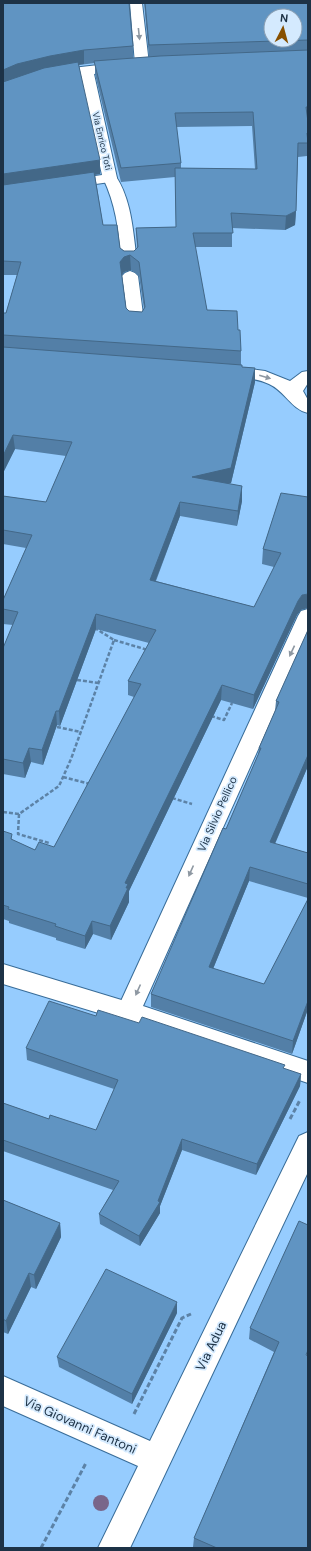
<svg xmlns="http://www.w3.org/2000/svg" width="311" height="1551" font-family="'DM Sans',sans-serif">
<rect width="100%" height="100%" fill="#96ccfe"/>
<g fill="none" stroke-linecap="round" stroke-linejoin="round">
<defs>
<path id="service" d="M110,174L115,175C132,200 133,232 137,261L134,264H124L121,261C119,231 116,205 103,178L105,175Z
M130,271L135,273L138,276L144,322L142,325H130L128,322L122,276L125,273Z
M3,964L128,1002L136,1005L140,1012L136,1019L128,1022L3,984Z"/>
<path id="minor" d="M130,3H142L149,64L147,67H137L135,64Z
M125,62L130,63L132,66L130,69L94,74L117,178L115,181L110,182L67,188L62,187L60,184L62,181L102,175L80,75L40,80L3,94V85L37,72Z
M226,366L265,371L290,381L302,372L308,371V383L303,391L308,400V413C291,409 285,391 269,384C253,376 236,379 220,375L217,371L220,367Z
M308,609V638L143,1006L308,1061V1083L119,1019L116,1012L298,616L301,611Z
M308,1132V1172L130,1548H98L138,1466L3,1406V1376L150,1441L299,1136Z"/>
</defs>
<use href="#service" stroke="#386c98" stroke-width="2"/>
<use href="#minor" stroke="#386c98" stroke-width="2"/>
<path stroke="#5c82a6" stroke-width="2.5" stroke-dasharray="4 2" stroke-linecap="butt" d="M114,640L148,650
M77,680L99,683
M211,716L224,720L232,703
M57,727L81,732
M63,777L90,784
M172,798L192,804
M3,812L19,814L59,786L71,759L114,640L95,628
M19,814L18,834L49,843"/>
<path stroke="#5c82a6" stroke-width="3" stroke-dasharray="5 2.5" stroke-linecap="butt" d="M290,1119L300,1100
M134,1414L182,1318L191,1314
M41,1548L86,1463"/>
<use href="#service" fill="#fff" fill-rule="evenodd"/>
<use href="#minor" fill="#fff" fill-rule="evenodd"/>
</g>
<circle fill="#79668a" cx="101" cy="1503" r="8"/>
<path fill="#537fa7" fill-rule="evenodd" d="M3,3L133,46V58L149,57L144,3H308V146L307,156L298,157L296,211L295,225L285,230L232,228V247H195L207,310L238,330L241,351V365L242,367L255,368V382L231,483L228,484L242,486V501L237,526L180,516L156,581L254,607L274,567L262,564L263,549L281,493L301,610L297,615L253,709L221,700L129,891V902L111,940L93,934L85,949L56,940V938L9,923V921L3,919V831L13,840L35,850L54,847L134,697L128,695V681L149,643L96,629L60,726L57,725L43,765L31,762L25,778L3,774V648L13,625L3,624V600L26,548L3,544V496L46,502L66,456L15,449L3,473V313H6L17,275H3ZM95,63V74L121,182L175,177L176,227L136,228L137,248L134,251H124L120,248L103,225L95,175L100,174L79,65ZM252,126L255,169L181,168V163L176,127ZM131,270L139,276L144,309L142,312L129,311L126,308L122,275L124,272Z
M308,630V766L275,844L308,853V898L249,881L213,969L264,984L308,899V1009L292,1054L151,1007V994L226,829L258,755L259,748L275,711L276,701Z
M96,1016L284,1069L301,1074L300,1086L256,1175L182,1150L160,1206V1213L140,1246L100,1224L99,1214L113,1190L3,1151V1103L49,1119L96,1130L114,1089L27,1060L26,1048Z
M3,1200L60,1223L61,1237L36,1289L31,1287L8,1334L3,1332Z
M299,1221L308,1548H195L193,1547L194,1538L274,1352L249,1339L250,1328Z
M177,1313L132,1404L59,1367L57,1357Z"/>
<path fill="#436888" d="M84,50V64L51,69L3,84V70L17,64L50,56Z
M100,160V174L3,188V174Z
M296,211L295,225L285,230L286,216Z
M130,255L131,270L124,272L121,276L120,262L124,257Z
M255,368V382L231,483L192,492V477Z
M13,435L15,449L3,473V456Z
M242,486V501L237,526L238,511Z
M180,502V516L150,595V580Z
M308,594V608L301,610L297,615L253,709L254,695L298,601L302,595Z
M96,614V629L60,726L59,711Z
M222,685L221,700L129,891V902L111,940L110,926L125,883Z
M56,711L57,725L43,765L42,750Z
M29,748L31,762L25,778L23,763Z
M308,755V766L269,857L270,842Z
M250,867L249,881L208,981L209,967Z
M92,921L93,934L85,949V936Z
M308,1001V1009L292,1054L293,1041Z
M301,1074L300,1086L256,1175L257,1164Z
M182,1139V1150L160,1206V1213L140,1246L139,1236L158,1201Z
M60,1223L61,1237L36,1289L34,1275Z
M29,1273L31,1287L8,1334L6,1321Z
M177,1302V1313L132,1404V1394Z"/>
<path fill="#6094c2" stroke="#436888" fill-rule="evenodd" d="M3,3H129L133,46L84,50L50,56L17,64L3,70Z
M145,3H308V40L149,45ZM271,16H295V40H271Z
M308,50V107H306L308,122V133H307L308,143H298L296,211L286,216L231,213L233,233H193L207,310L237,311L238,330H240L241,351L3,335V313H6L21,262L3,261V185L94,172L103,225H117L120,248L124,251H134L138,247L136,228L176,227L175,168L257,169L253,112L175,113L181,163L121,168L94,61L160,56ZM130,255L139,262L145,307L142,312L129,311L126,308L120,262L124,257Z
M78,62L100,160L3,174V82L44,68Z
M3,347L242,365V367L255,368L231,468L192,477L242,486L238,511L180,502L150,580L254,607L281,553L263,549L281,493L308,497V594L302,595L298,601L254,695L222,685L125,883L128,884L126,888H128L110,926L92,921L85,936L55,926L56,924L8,909L9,907L3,905V831L12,834L11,839L35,850L39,842L54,847L141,684L128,681L156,630L96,614L59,711H56L42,750L29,748L23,763L3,759V648L18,612L3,609V600L32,535L3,530V496L46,502L72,442L13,435L3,456Z
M308,630V755L270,842L308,853V884L250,867L209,967L264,984L308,899V1001L293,1041L151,994L223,828L226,829L261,748H259L279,702L276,701Z
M49,1001L96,1016L98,1010L139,1023L142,1017L285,1065L283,1068L301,1074L257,1164L182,1139L158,1201L160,1202L139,1236L99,1214L119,1181L3,1140V1103L49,1119L50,1115L96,1130L118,1080L26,1048Z
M3,1200L60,1223L34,1275L29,1273L6,1321L3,1319Z
M299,1221L308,1225V1350L306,1355L308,1356V1548H217L194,1538L279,1342L250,1328Z
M106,1269L177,1302L132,1394L57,1357Z"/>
<defs><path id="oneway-solid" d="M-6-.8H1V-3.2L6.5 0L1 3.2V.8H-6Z"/></defs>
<g fill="#8e98a2">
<use href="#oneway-solid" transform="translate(139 34) rotate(84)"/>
<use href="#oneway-solid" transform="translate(265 377) rotate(16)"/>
<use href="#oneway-solid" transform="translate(292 651) rotate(115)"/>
<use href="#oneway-solid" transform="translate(191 871) rotate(114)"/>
<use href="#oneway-solid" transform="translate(138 990) rotate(114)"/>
</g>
<g text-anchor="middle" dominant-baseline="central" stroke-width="3.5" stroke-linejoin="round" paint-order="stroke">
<g font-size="9" fill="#1d3246" stroke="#d4eafe">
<text transform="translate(102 141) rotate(77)">Via Enrico Toti</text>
</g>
<g font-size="11" fill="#1d3246" stroke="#d4eafe">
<text transform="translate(217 814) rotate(-66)">Via Silvio Pellico</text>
</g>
<g font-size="13" fill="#1d3246" stroke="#d4eafe">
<text transform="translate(211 1346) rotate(-64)">Via Adua</text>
<text transform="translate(80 1425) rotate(24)">Via Giovanni Fantoni</text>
</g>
</g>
<rect width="311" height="1551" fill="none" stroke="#1d3246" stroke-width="8"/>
<g transform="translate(283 28) rotate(6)"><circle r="19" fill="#d4eafe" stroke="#8ba0b4"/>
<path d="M0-3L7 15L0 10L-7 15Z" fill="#875000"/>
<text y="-6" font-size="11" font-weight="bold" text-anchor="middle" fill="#1d3246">N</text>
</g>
</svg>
